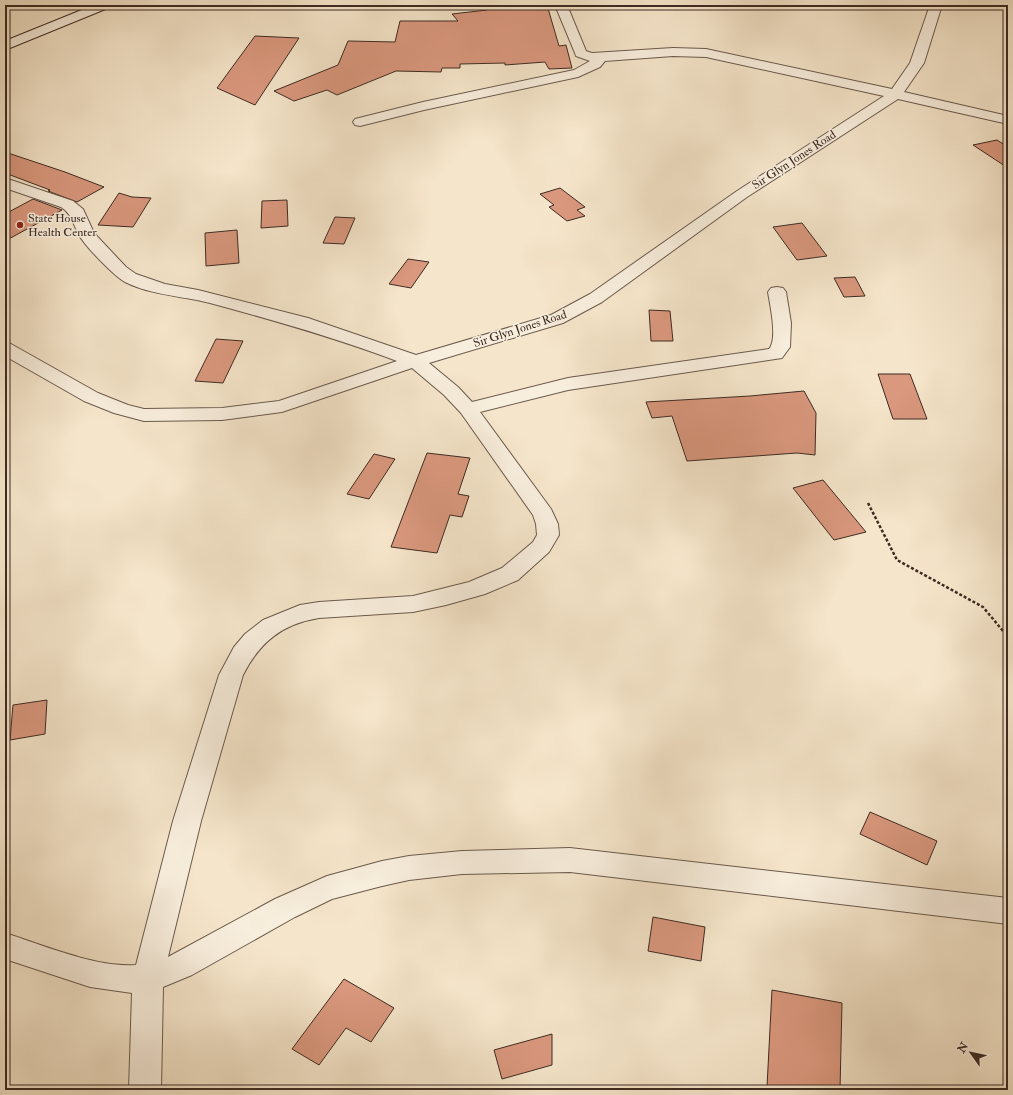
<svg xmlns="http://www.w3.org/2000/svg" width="1013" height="1095" font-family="'IM FELL Double Pica',serif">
<rect width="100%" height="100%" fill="#f5e5ca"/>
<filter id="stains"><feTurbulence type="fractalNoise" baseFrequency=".005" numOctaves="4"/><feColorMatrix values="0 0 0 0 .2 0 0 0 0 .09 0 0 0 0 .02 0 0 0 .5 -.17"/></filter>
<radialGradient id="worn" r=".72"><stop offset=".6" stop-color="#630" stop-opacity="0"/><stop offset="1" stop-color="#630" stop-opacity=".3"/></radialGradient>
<path fill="#da987e" stroke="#3d2b23" d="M486,5H547L559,46L566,45L572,68L549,69L545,62L505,65V63L460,64V68H442L441,72L396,71L337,95L327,90L294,101L274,91L338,65L348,41L395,42L400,21H458L452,14L487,10Z
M255,36L299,38L255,105L217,88Z
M997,140L1008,147V168L973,145Z
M5,152L65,172L104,187L77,202L48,191L50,190L5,173Z
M560,188L585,207L577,210L585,216L567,221L549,207L554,205L540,194Z
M119,193L132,197L151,198L133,227L98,225Z
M33,199L62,210L5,241V214Z
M287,200L288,226L261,228L262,201Z
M335,217L355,218L344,244L323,243Z
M802,223L827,256L797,260L773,227Z
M237,230L239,263L206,266L205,233Z
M408,259L429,262L411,288L389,284Z
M855,277L865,296L844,297L834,278Z
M649,310L670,311L673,341H651Z
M216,339L243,341L223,383L195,381Z
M878,374H910L927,419H893Z
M804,391L816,413L815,455L797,453L687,461L672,416L652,418L646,402L750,396Z
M427,453L470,458L458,494L469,496L462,517L450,515L437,553L391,547Z
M374,454L395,459L369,499L347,494Z
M823,480L866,532L834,540L793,488Z
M47,700L45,734L10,740L13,705Z
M870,812L937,841L927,865L860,834Z
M653,917L705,927L701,961L648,951Z
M344,979L394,1008L371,1042L346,1028L319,1065L292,1049Z
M772,990L842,1003L840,1090H782L767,1087Z
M552,1034V1065L502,1079L494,1050Z"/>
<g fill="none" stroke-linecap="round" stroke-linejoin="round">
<defs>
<path id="street" d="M555,5H567L586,51L592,53L673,48L706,49L892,89L910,63L930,5H942L924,63L904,92L1008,116V124L898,99L747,197L602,302L563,323L429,363L458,387L472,402L568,378L769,349C778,339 770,305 768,292L771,288L777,287L783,288L786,292L791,323L790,347L782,358L568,390L480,412L551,509L558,524L559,535L549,552L518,580L485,594L446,605L413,612L319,618C282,624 260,642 243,675L201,821L168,957L275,899L327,876L382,861L409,856L462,851L570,848L1008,898V924L570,872L462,874L409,880L382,886L332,899L295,917L192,975L163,987L161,1090H129L132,993L90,987L5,959V933C43,945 96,968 136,965L173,821L219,675L234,647L245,634L263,620L300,605L319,602L413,596L469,582L502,568L533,542L537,535L536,524L533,515L461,413L444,395L412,368L282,412L222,420L144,421L114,413L84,401L5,356V342L11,344L98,393L128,405L144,409L222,408L279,401L397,361C336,338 273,320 210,303C182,296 151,295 125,282C114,276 85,246 79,235C73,224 72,214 61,207L5,188V178L73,201L83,209L94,233L126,267L136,274L165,284L198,290L308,318L416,355L551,315L590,294L737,191L884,96L706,57L673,56L605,61L600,67L578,77L424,110L360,126L355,125L353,122L355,119L423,102L574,70L590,61L576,56L575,53Z"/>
<path id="secondary" d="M94,5H110L108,8L5,50V41Z"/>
</defs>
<use href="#street" stroke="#6b5a4d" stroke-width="2"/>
<use href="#secondary" stroke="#3d2b23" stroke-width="2"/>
<path stroke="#3d2b23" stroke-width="2.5" stroke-dasharray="3 2" stroke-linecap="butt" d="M868,503L897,560L983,607L1008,637"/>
<use href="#street" fill="#f8eedd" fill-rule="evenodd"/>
<use href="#secondary" fill="#f8eedd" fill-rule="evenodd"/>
</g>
<circle fill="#8f2418" stroke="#f8eedd" stroke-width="1.5" cx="20" cy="225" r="4"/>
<g text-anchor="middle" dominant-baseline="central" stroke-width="3" stroke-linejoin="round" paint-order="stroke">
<g font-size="12" fill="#3d2b23" stroke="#f8eedd">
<text transform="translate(794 160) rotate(-33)">Sir Glyn Jones Road</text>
<text transform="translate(520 329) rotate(-18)">Sir Glyn Jones Road</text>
</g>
<g font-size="12" fill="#3d2b23" stroke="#f8eedd" text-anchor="start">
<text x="28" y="218">State House<tspan x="28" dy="14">Health Center</tspan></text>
</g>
</g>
<rect width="1013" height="1095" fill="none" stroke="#f5e5ca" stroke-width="20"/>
<rect x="6" y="6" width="1001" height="1083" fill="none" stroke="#3d2b23" stroke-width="2"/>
<rect x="10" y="10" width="993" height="1075" fill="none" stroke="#3d2b23"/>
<g transform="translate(971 1053) rotate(303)" stroke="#f8eedd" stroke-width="3" paint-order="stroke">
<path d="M0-3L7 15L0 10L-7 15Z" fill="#3d2b23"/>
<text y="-6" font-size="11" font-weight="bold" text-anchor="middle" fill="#3d2b23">N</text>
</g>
<rect width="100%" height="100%" filter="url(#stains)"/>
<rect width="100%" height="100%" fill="url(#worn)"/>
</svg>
